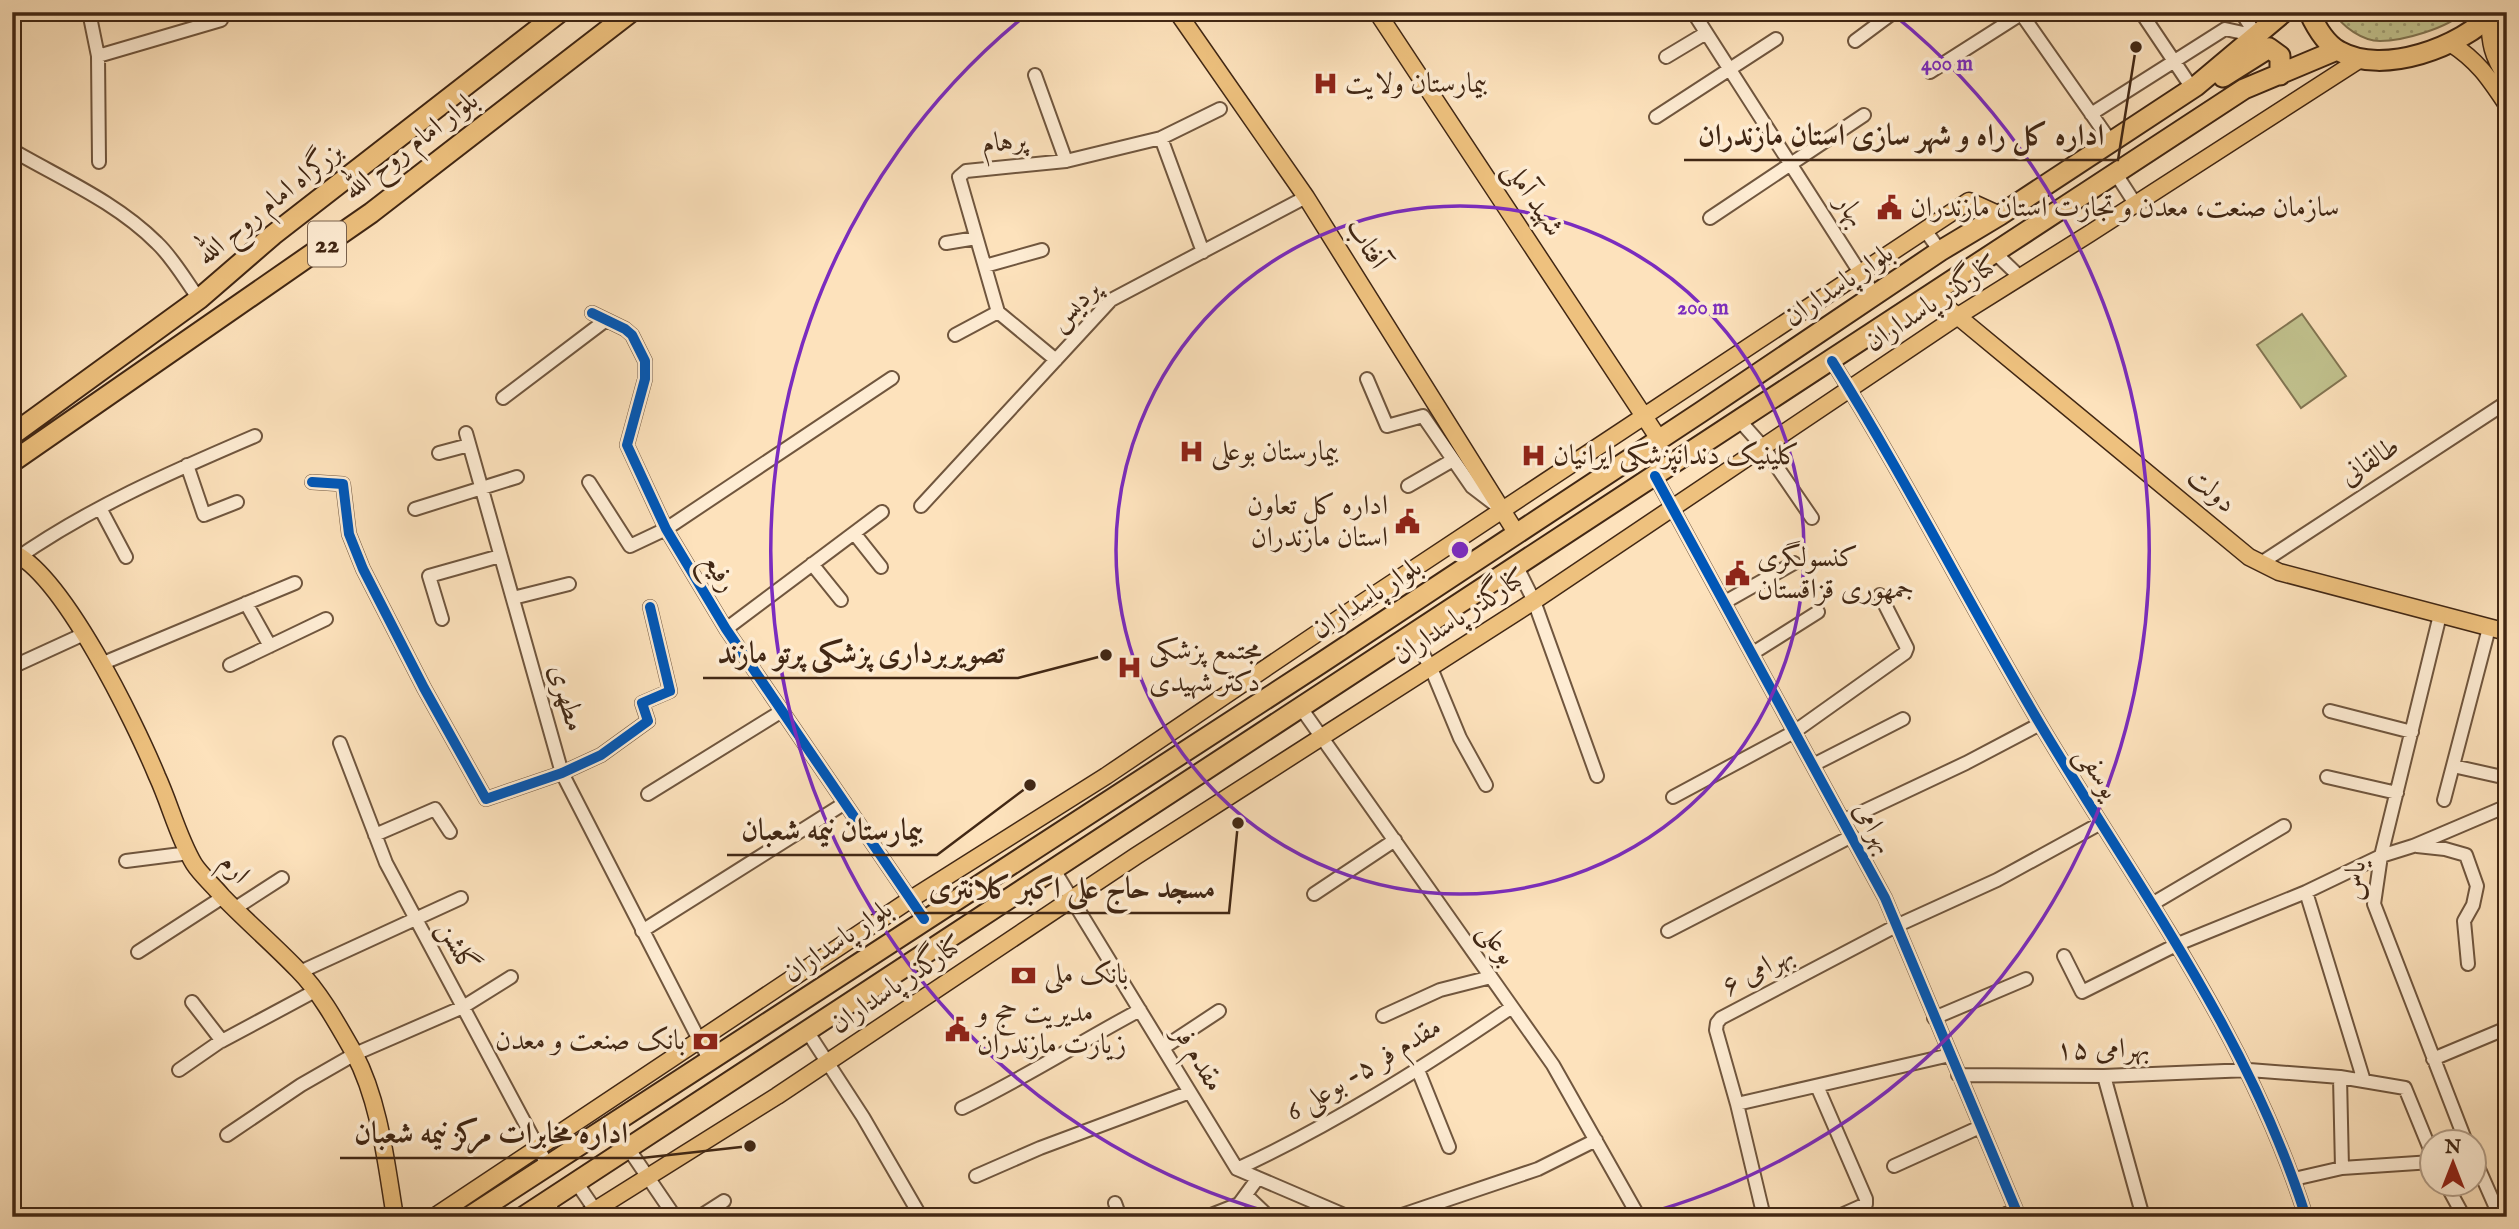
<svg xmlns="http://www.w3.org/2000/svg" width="2519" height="1229" font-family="'IM FELL English',Amiri,serif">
<defs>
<pattern id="grass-dots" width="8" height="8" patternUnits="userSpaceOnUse" patternTransform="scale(1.75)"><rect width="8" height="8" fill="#c2c38f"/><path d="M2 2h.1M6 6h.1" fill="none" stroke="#9f9e74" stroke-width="1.8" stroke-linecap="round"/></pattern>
</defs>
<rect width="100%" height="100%" fill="#fde2bc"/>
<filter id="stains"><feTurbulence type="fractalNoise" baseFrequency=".00286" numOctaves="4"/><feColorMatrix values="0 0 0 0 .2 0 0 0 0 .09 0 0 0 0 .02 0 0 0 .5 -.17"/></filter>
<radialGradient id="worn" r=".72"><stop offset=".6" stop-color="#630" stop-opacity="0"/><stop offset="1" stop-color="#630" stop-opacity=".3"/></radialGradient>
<path fill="url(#grass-dots)" stroke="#827552" stroke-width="2" d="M2334,12H2464C2448,28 2403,41 2380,41C2363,41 2342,27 2334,12Z"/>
<path fill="#c2c38f" stroke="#827552" stroke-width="2" d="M2302,314L2346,376L2301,408L2257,345Z"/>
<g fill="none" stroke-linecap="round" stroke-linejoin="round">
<defs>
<path id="minor" d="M89,12L98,56L99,162
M1693,12L1875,296
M2020,12L2111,142
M2141,12L2192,88
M2241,12L2257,36
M1855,41L1894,12
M98,56L221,20
M1666,57L1706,33
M1930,72L2021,14
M1035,75L1066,161
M2091,114L2225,29L2257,36
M1656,117L1776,39
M1161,138L1203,252
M12,150C62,179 116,202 157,243C173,258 186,281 199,299
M2116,174L2136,205
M1710,218L1864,115
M1925,230L1940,251
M946,243L976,238
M1995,253L2020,277
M985,266L1042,250
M592,313L625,329L632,335L645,361V379L627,445L666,529L726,629L924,919
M955,335L998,312
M1056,360L998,312L959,177L966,171L1066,161L1161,138L1220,109
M1832,361C1906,479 1969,604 2040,724C2137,887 2248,1034 2306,1217
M1367,379L1387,426L1423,416L1472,487L1497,506
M503,398L606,320
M1740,421L1764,448L1812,518
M466,433L562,773L710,1061
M439,453L469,445
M187,465L204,515L237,502
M1655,476L1885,898L2019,1217
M312,482L343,484L349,534L363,569L424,688L486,799L562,773L601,755L648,721L642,703L670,691L650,607
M589,482L630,546L666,529L892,378
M1408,486L1453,460
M921,506L1111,300L1306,197
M100,508L126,557
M415,509L517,477
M854,533L881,567
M13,561C88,508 171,472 255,436
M2261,563L2507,402
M812,564L841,600
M1517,567L1534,601L1597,776
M513,598L569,584
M1725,602L1794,563
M246,603L270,646
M2440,615L2381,856L2374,904L2466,1142
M442,619L429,576L500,556
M726,629L882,512
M1412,635L1431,668L1460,738L1486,785
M1753,653L1818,612
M101,664L295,583
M230,665L326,619
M12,667L84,634
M1301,708L1553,1065L1639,1217
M2330,711L2412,732
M340,743L386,863L548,1166
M1813,765L1903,719
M2453,766L2498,776
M2327,777L2397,793
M648,794L782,711
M1673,797L1794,732L1905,653L1907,648L1880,595
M2444,800L2489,628
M1843,821L1966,763L2040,724
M375,835L435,809L450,832
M2417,846L2445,849L2466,855L2477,886L2473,905L2464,921L2468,964
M126,861L189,853
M1054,870L1237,1169L1349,1217
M2306,892L2364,1081
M1314,894L1395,840
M2152,904L2284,826
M234,909L282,878
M642,931L845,803
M1668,931L1852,836
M138,952L223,897
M2064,956L2082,992L2178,944L2306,892L2381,856L2413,846L2507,806
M300,972L461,898
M192,1002L222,1041
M1383,1016L1440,990L1491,977
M1934,1018L2026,979
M807,1031L863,1117L921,1217
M1163,1048L1219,1011
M2433,1059L2507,1028
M179,1070L218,1043L315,991
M1418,1070L1449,1147
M1958,1075L2104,1076L2249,1070L2340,1077L2405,1088L2432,1154
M2104,1076L2143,1217
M2340,1077L2342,1168
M1817,1086L1866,1199V1204L1839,1216
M1737,1104L1950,1055
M962,1108C1023,1079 1080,1042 1140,1010
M227,1135L301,1085L355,1054L463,1007L511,977
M628,1148L675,1217
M2474,1158L2500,1217
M1894,1166L1980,1127
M1237,1169C1334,1124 1424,1067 1512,1007
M976,1176L1040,1148L1190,1092
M2294,1179L2342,1168L2432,1162
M576,1182L600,1217
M2446,1184L2464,1217
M1246,1195L1269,1217
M547,1201L556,1217
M1115,1203L1120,1217
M699,1217L724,1201
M1206,1217L1239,1204L1258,1178
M1396,1217L1538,1169L1596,1140
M1764,1217L1737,1104L1716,1030L1717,1023L1721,1018L1896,926L1997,880L2101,823
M2001,1217L2015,1209"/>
<path id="major" d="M1185,12L1180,16L1306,197L1517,534
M1377,12L1659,439
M2489,17C2490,43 2492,56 2507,78
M2450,43C2478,61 2489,78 2507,105
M1932,295L2249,557L2279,572L2507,632
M12,552C63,574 135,723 157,776C170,804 178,837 194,864C201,875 213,885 222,896C246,921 273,944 298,970C320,992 338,1025 354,1053C380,1102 386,1163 395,1217
M434,1217L911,899L1106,776L1359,605L1969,201L2000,215
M584,1217L777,1096L1136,856L1534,601L1958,316L2089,234L2362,58"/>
<path id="highway" d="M2309,12C2315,25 2326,44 2339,51C2383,76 2461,47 2494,12
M2223,77L2269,48L2280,56V75
M12,435L199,299L273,235L560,12
M12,462L371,213L631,12
M469,1217L1321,663L1701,412L1940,251L2000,215L2196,86L2284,12
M523,1217L2244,89L2337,50"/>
</defs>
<use href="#minor" stroke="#70563e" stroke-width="16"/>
<use href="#major" stroke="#412714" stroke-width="19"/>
<use href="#highway" stroke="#412714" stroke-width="23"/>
<use href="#minor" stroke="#feecd3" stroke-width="12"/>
<use href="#major" stroke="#eec17e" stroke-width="16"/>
<use href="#highway" stroke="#eec17e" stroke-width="19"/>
<defs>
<path id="cycleway" d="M592,313L625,329L632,335L645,361V379L627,445L666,529L726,629L924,919
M1832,361C1906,479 1969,604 2040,724C2137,887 2248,1034 2306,1217
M1655,476L1885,898L2019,1217
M312,482L343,484L349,534L363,569L424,688L486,799L562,773L601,755L648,721L642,703L670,691L650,607"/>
</defs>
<use href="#cycleway" stroke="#feecd3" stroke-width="15"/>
<use href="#cycleway" stroke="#0057b8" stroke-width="10"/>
</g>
<g fill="none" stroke="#7b2cbf" stroke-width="3.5">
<circle cx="1460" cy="550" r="344"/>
<path d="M1282 1216A689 689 0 0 1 1026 15M1894 15A689 689 0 0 1 1638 1216"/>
</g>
<defs>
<symbol id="hospital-bare" viewBox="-9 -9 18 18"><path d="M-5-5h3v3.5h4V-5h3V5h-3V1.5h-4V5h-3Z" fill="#8f2418" stroke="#feecd3" stroke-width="2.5" paint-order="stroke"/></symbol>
<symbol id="civic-bare" viewBox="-9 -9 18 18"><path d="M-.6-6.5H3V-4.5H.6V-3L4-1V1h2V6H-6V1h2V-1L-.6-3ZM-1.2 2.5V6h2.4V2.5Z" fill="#8f2418" stroke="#feecd3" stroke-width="2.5" paint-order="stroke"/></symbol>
<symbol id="bank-bare" viewBox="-9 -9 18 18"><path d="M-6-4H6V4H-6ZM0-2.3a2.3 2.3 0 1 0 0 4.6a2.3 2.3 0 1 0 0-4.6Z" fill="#8f2418" stroke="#feecd3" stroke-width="2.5" paint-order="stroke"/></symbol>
</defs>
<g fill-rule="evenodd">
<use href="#hospital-bare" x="1308" y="66" width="35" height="35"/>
<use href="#civic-bare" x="1872" y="190" width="35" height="35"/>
<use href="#hospital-bare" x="1174" y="434" width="35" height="35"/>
<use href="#hospital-bare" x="1516" y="438" width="35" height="35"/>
<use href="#civic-bare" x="1390" y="504" width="35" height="35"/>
<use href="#civic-bare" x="1720" y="556" width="35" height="35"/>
<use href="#hospital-bare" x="1112" y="650" width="35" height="35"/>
<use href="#bank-bare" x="1006" y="958" width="35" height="35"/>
<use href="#civic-bare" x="940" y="1012" width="35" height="35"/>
<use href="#bank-bare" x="688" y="1024" width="35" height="35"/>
</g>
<g text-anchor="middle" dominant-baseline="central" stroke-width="7" stroke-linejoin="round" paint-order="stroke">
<rect fill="#feecd3" stroke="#7a624d" stroke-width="2" x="308" y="221.5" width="38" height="45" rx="5"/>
<g font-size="26" font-weight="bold" fill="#412714">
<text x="327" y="244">22</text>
</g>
<g font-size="28" fill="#412714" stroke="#feecd3" text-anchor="start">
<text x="1345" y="84">بیمارستان ولایت</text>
<text x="1910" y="208">سازمان صنعت، معدن و تجارت استان مازندران</text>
<text x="1211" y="452">بیمارستان بوعلی</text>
<text x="1553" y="456">کلینیک دندانپزشکی ایرانیان</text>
<text x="1388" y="506" text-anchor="end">اداره کل تعاون<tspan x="1388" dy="32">استان مازندران</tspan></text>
<text x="1757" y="558">کنسولگری<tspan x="1757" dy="32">جمهوری قزاقستان</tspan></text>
<text x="1149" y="651">مجتمع پزشکی<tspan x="1149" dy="32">دکتر شهیدی</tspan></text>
<text x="1044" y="975">بانک ملی</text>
<text x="977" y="1013">مدیریت حج و<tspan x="977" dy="32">زیارت مازندران</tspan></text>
<text x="685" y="1041" text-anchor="end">بانک صنعت و معدن</text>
</g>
<g font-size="28" fill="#412714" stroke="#feecd3">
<text transform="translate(1004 143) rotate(-6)">پرهام</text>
<text transform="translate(411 146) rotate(-37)">بلوار امام روح الله</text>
<text transform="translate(1533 199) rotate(56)">شهید آملی</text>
<text transform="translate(270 204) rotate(-39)">بزرگراه امام روح الله</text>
<text transform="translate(1850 211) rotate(57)">بهار</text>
<text transform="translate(1366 244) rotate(58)">آفتاب</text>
<text transform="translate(1839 286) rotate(-34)">بلوار پاسداران</text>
<text transform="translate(1932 304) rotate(-33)">کنارگذر پاسداران</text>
<text transform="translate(1075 306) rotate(-44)">پردیس</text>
<text transform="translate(2370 462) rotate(-33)">طالقانی</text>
<text transform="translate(2211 491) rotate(40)">دولت</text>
<text transform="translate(719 573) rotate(59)">رفیع</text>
<text transform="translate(1367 599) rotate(-33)">بلوار پاسداران</text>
<text transform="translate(1460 617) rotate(-33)">کنارگذر پاسداران</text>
<text transform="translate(566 698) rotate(74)">مطهری</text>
<text transform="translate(2097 773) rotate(58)">یوسفی</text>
<text transform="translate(1873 828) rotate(61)">بهرامی</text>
<text transform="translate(234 869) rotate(48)">ارم</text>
<text transform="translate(2356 881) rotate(-86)">یاس</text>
<text transform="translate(838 942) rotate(-34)">بلوار پاسداران</text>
<text transform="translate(1497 944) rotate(55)">بوعلی</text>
<text transform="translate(457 947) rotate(61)">گلشن</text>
<text transform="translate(1758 971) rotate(-28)">بهرامی ۶</text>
<text transform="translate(897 985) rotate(-34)">کنارگذر پاسداران</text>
<text transform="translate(2103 1050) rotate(-1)">بهرامی ۱۵</text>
<text transform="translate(1198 1059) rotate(59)">مقدم فر</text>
<text transform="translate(1364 1070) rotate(-31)">مقدم فر ۵- بوعلی 6</text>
</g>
</g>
<circle cx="1460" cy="550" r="10" fill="#7b2cbf" stroke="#feecd3" stroke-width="3.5"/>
<g font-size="21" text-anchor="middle" font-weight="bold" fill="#7b2cbf" stroke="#feecd3" stroke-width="7" stroke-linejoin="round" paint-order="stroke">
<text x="1947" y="70">400 m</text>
<text x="1703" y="314">200 m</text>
</g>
<path fill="none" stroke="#412714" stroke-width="2.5" d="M2136 47L2118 160H1684M1106 655L1018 678H703M1030 785L937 855H727M1238 823L1229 913H914M750 1146L642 1158H340"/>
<g fill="#412714" stroke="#feecd3" stroke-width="2.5">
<circle cx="2136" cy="47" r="7"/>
<circle cx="1106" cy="655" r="7"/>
<circle cx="1030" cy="785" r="7"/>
<circle cx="1238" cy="823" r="7"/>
<circle cx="750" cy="1146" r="7"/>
</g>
<g font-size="30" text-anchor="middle" font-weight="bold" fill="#412714" stroke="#feecd3" stroke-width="7" stroke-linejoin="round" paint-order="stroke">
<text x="1901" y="145">اداره کل راه و شهر سازی استان مازندران</text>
<text x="861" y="663">تصویربرداری پزشکی پرتو مازند</text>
<text x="832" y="840">بیمارستان نیمه شعبان</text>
<text x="1072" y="898">مسجد حاج علی اکبر کلانتری</text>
<text x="491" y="1143">اداره مخابرات مرکز نیمه شعبان</text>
</g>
<rect width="2519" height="1229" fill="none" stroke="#fde2bc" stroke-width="42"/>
<rect x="14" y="14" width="2491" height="1201" fill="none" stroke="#412714" stroke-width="3.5"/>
<rect x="21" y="21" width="2477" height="1187" fill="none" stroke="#412714" stroke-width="2"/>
<g transform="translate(2453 1163)"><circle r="33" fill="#feecd3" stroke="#b29d87" stroke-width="2"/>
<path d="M0-5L12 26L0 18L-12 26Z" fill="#8f2418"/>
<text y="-10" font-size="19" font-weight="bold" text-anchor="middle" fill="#412714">N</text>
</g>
<rect width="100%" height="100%" filter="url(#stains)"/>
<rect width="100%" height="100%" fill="url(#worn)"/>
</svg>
